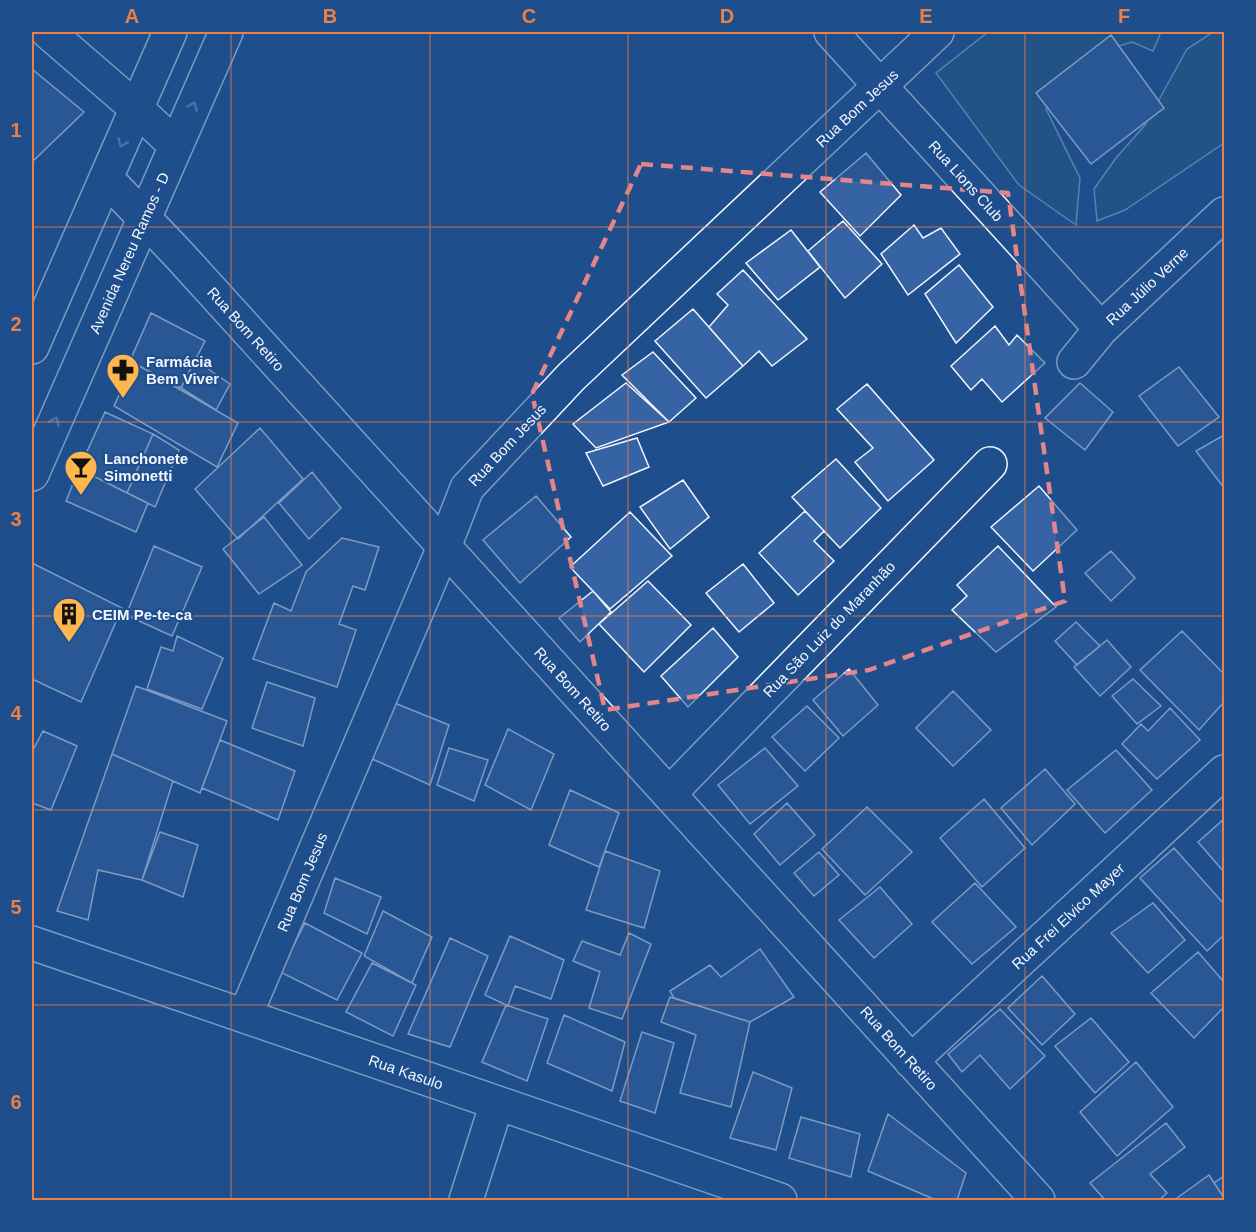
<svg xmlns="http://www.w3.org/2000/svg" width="1256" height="1232" font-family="Helvetica,sans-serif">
<rect width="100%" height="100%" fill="#1f4e8c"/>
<path fill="#245a82" stroke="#a8bbd7" stroke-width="1.5" d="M988,32H1161L1153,51L1132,42L1081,58L1046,109L1080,178L1076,225L1019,185L936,73Z
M1213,32H1224V143L1125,210L1097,221L1094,189L1116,158L1145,125L1187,49Z"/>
<path fill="#3563a3" stroke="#f2f6ff" stroke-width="1.5" d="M1111,35L1164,108L1091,164L1036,93Z
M32,69L84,112L32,162Z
M866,153L901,195L860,236L820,192Z
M843,221L882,264L845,298L808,251Z
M914,225L923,238L941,228L960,254L908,295L881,254Z
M791,230L820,267L778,300L746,263Z
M959,265L993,307L956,343L925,294Z
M743,270L807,339L772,366L759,351L743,366L709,327L728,305L717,294Z
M693,309L743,366L706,398L655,341Z
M151,313L205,341L181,388L130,361Z
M995,326L1009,345L1017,335L1045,363L1002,402L982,379L971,390L951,366Z
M653,352L696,398L669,422L622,375Z
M195,360L230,384L216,410L181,388Z
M134,363L238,423L217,467L114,406Z
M1179,367L1219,417L1178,446L1139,396Z
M626,383L669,422L596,448L573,424Z
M1080,383L1113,412L1085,450L1045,418Z
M867,384L934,460L888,501L855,462L873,448L837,409Z
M105,412L153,434L127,493L79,469Z
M260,428L303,479L238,539L195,489Z
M153,434L179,450L155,507L127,493Z
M1224,435V488L1196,451Z
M637,438L649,467L603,486L586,453Z
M836,459L881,508L840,548L792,497Z
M79,469L148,503L136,532L66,501Z
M312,472L341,508L309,539L279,503Z
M683,480L709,517L670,549L640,507Z
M1039,486L1077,530L1033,571L991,527Z
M536,496L571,537L520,583L483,540Z
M805,511L824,531L814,541L834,561L798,595L759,553Z
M630,512L672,556L610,609L570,567Z
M264,517L302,565L259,594L223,549Z
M342,538L379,547L365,590L353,586L339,624L356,630L337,687L253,659L274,603L291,611L306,572Z
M154,546L202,567L172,636L126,615Z
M998,546L1056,607L996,652L952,610L967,596L957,585Z
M1111,551L1135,578L1111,601L1085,573Z
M32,563L122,608L81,702L32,679Z
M743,564L774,603L739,632L706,593Z
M648,581L691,625L644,672L599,624Z
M593,591L611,612L580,642L559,618Z
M1076,622L1100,646L1077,665L1055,641Z
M713,628L738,657L688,707L661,676Z
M1182,631L1224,674V702L1199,730L1140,670Z
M177,636L223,658L202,709L147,689L161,647L173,651Z
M1107,640L1131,667L1100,696L1074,667Z
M849,669L878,705L843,736L813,700Z
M1133,679L1161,706L1137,724L1112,696Z
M267,682L315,698L303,746L252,728Z
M136,686L227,721L200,793L112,754Z
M953,691L991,730L953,766L916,728Z
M392,702L449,725L430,785L368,757Z
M807,706L839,738L805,771L772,737Z
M1170,708L1200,740L1157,779L1122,744L1141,724L1148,731Z
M508,729L554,754L531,810L485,785Z
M43,731L77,746L51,810L32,803V752Z
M220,740L295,771L278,820L202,788Z
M449,748L488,760L474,801L437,785Z
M765,748L798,786L750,824L718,785Z
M1116,750L1152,790L1105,833L1067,790Z
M112,754L173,781L142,880L98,870L88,920L57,911Z
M1045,769L1075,804L1032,845L1001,808Z
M570,790L619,813L599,867L549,845Z
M984,799L1025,848L982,887L940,838Z
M787,803L815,835L780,865L754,834Z
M867,807L912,852L865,895L822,849Z
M1224,819V872L1198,842Z
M160,832L198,845L183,897L142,880Z
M1174,848L1224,904V935L1207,951L1140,878Z
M605,851L660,871L644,928L586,910Z
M819,852L839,875L814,896L794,873Z
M335,878L381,897L367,934L324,913Z
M975,883L1016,927L972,964L932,922Z
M880,887L912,924L874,958L839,920Z
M1153,903L1185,940L1148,973L1111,933Z
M383,911L432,937L412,983L364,956Z
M305,923L362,953L337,1000L280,972Z
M629,933L651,944L622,1019L589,1008L600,972L573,961L582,941L620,955Z
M510,936L564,960L551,999L515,986L508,1006L485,995Z
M450,938L488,956L450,1047L408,1034Z
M760,949L794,997L750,1022L674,998L670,991L710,965L721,977Z
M1198,952L1224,982V1007L1194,1038L1151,993Z
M372,963L416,985L393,1036L346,1012Z
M1042,976L1075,1014L1042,1045L1008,1008Z
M670,997L750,1022L731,1107L680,1093L696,1035L661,1022Z
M506,1005L548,1019L527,1081L482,1062Z
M1000,1009L1045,1056L1010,1089L980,1055L962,1072L948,1054Z
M564,1015L625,1042L612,1091L547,1063Z
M1091,1018L1129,1062L1095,1093L1055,1046Z
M642,1032L674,1043L655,1113L620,1101Z
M1136,1062L1173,1107L1117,1156L1080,1112Z
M753,1072L792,1088L776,1150L730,1138Z
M888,1114L966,1173L957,1200H936L868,1171Z
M801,1117L860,1134L851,1177L789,1158Z
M1166,1123L1185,1147L1150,1174L1167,1193L1159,1200H1105L1090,1183Z
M1209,1175L1224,1198V1200H1179L1177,1198Z
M1224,1176V1198L1214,1183Z"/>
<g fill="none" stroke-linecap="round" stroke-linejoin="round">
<defs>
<path id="minor" d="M48,32L137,109L176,146
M831,32L1101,329
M106,178L180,256L1038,1200
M32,347L170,32
M1074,362L1101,329L1224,214
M32,474L226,32
M669,794L990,464
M32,943L780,1200
M245,1016L444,547L467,488L571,377L937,32
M911,1061L1224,772
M466,1200L497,1103"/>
</defs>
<use href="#minor" stroke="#f2f6ff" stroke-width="36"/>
<use href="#minor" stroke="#1f4e8c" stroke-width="33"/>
</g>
<defs><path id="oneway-chevron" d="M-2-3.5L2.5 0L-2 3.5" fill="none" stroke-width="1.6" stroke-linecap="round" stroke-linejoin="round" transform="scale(1.5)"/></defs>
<g stroke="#7e9ac0">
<use href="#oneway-chevron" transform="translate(193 106) rotate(-66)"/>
<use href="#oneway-chevron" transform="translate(122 143) rotate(114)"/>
<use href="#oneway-chevron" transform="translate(55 421) rotate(-66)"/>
</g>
<path d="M0 0H1256V1232H0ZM641,164L1008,193L1065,601L869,670L605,710L532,394Z" fill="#1f4e8c" fill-opacity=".55" fill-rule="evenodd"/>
<path fill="none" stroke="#e38589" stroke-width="4.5" stroke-dasharray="12 8" stroke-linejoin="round" d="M641,164L1008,193L1065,601L869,670L605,710L532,394Z"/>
<path fill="none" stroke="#ea8049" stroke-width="1.5" stroke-opacity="0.55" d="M231,32V1200M430,32V1200M628,32V1200M826,32V1200M1025,32V1200M32,227H1224M32,422H1224M32,616H1224M32,810H1224M32,1005H1224"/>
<defs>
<symbol id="pharmacy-pin" viewBox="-11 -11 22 30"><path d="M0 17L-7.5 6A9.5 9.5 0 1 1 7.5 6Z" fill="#ffb74d" stroke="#1f4e8c"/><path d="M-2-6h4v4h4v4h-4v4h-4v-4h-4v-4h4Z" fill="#111"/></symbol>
<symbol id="bar-pin" viewBox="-11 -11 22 30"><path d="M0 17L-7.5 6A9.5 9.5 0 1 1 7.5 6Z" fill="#ffb74d" stroke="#1f4e8c"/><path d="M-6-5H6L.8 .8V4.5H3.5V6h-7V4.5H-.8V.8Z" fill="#111"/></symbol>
<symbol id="building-pin" viewBox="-11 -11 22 30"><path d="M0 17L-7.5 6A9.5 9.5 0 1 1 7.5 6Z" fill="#ffb74d" stroke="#1f4e8c"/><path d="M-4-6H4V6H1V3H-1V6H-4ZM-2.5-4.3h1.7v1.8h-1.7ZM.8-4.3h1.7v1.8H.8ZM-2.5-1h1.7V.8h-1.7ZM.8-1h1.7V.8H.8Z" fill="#111"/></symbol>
</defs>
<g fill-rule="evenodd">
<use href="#pharmacy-pin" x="104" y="351" width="38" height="52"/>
<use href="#bar-pin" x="62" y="448" width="38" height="52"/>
<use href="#building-pin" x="50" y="595" width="38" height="52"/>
</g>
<g text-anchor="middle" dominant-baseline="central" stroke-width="4.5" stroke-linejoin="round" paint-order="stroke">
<g font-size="15" fill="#f2f6ff" stroke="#1f4e8c">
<text transform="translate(857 108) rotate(-43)">Rua Bom Jesus</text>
<text transform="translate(966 181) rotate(48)">Rua Lions Club</text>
<text transform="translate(129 253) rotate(-66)">Avenida Nereu Ramos - D</text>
<text transform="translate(1147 286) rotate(-43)">Rua Júlio Verne</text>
<text transform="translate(246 329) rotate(48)">Rua Bom Retiro</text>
<text transform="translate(507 445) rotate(-47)">Rua Bom Jesus</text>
<text transform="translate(829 629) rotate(-46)">Rua São Luiz do Maranhão</text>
<text transform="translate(573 689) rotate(48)">Rua Bom Retiro</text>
<text transform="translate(302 882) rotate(-67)">Rua Bom Jesus</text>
<text transform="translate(1068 916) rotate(-43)">Rua Frei Elvico Mayer</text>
<text transform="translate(899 1048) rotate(48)">Rua Bom Retiro</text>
<text transform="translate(406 1072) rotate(19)">Rua Kasulo</text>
</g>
<g font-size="15" font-weight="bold" fill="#f2f6ff" stroke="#1f4e8c" text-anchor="start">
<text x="146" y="361">Farmácia<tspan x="146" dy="17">Bem Viver</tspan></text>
<text x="104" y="458">Lanchonete<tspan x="104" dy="17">Simonetti</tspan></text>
<text x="92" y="614">CEIM Pe-te-ca</text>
</g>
</g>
<rect width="1256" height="1232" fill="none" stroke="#1f4e8c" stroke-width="66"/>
<rect x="33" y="33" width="1190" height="1166" fill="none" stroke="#ea8049" stroke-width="2"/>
<g font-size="20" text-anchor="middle" font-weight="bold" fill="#ea8049">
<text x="132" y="23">A</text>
<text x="330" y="23">B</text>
<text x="529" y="23">C</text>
<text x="727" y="23">D</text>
<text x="926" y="23">E</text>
<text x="1124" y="23">F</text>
<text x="16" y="137">1</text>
<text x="16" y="331">2</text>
<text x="16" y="526">3</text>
<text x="16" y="720">4</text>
<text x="16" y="914">5</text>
<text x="16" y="1109">6</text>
</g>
</svg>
